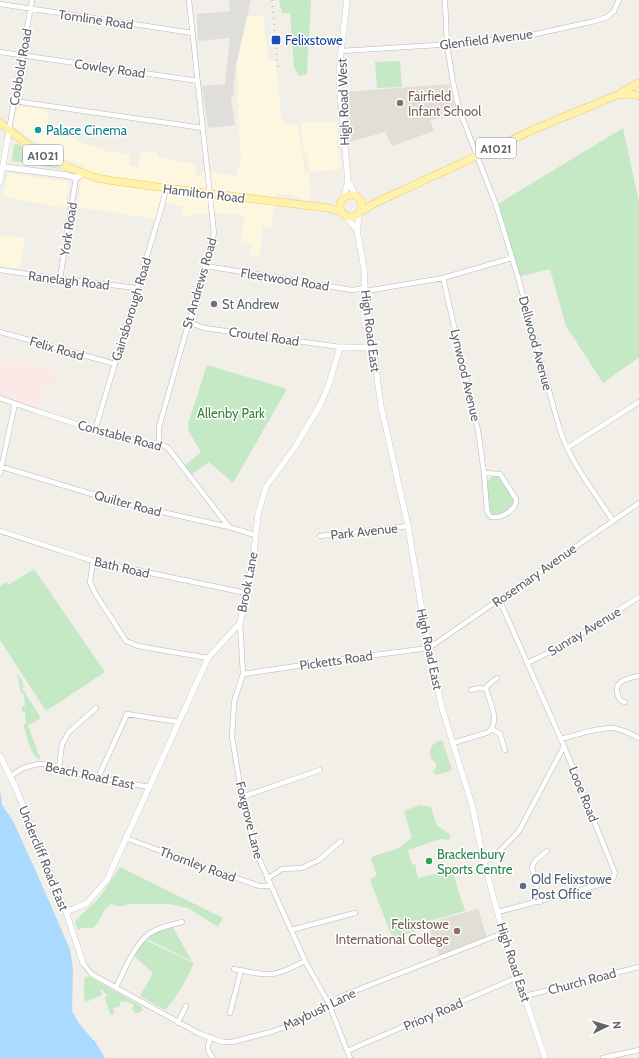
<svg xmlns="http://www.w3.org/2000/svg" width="639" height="1058" font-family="Cabin,sans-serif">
<rect width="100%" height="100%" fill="#f1efe8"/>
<path fill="#fef7e0" d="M263,15L269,62H276L282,123L298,124L305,173L309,172L307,152H303L301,122H337L336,125L338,148L341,169L309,172L311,199L304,200L293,195L276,194L271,229L263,227L259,256L250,255L251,244L241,242L244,216L220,213L181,216L183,206L159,202L155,219L78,207L83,166L53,153L13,126L18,106L47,110L48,124L85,144L105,151L130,155L129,165L138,168L141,152H156L159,157L195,164L196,176L201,175L203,171L236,176L241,160L238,111L237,62L247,17Z
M8,173L70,182L65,208L3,197Z
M0,235L25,238L20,268L0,266Z"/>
<path fill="#e0deda" d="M229,0H251L236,65L233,89L234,95L231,97L235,125L208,128L202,86L225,84L230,38L198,41L197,14L230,11Z"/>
<path fill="#e1ded6" d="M449,84L457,115L430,120L434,131L392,146L385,132L350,142L346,92Z
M478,909L487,938L440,957L427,923Z"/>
<path fill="#fce8e6" d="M5,360L20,366L22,362L57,374L53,389L45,387L38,410L0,396V375Z"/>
<path fill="#c5e8c5" d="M279,0H311L307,74L299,76L294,67L290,13H282Z
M400,61L402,87L377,88L375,62Z
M623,128L639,202V357L603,383L566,326L550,269L518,277L496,205Z
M16,144H18L43,161L61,169L13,161L12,159L14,145Z
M207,365L287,389L233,483L209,462L189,476L182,468L201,452L189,432L188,424Z
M495,475L500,476C507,487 522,501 507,510C502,513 499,515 492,515L489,512L487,483L489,479Z
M34,569L105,672L46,711L0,640V586L6,582L8,585Z
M17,673L26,687L23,683L21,684L24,687L22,688L41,718L28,726L41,760C29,755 28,738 24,727L23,724H26L25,712L22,711V706H25L24,694L21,692Z
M442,740L452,769L451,771L436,775L433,772C438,766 437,763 431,759L430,750L434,743Z
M420,805L431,807L437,826L451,835L449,840L440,839L408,850L412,865L415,864L418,878L452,870L465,911L425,922V927L395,939L390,932L370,880L377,875L371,860L373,856L397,849L412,838L404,811Z
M120,867L223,918L218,927L188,908L169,904H128L120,907L112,904C101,909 102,921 93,928H82L78,930L75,922L78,918L99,898Z
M170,926L173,928L192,961L143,937Z
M141,938L194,963C185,983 179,994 165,1010L140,996L153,973L131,953Z
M88,976L139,1005L142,1007L143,1010L139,1013H135L132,1009L134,1005L129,1002L121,1001L119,1007L113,1008L114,1014L110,1015L105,997L107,996L106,993H104L102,989L101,990L102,995L86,1002L84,998V978Z"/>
<path fill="#aadaff" d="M0,790L2,805L12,819L34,867L59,924L70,950L73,969L72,1011L78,1022L93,1040H94L105,1058H0Z"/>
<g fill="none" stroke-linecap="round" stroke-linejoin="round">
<defs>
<path id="minor" d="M445,0L447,45L453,82L459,109L496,205L518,277L559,427C570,462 593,490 613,521
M0,4L193,33
M341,51L470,43L527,36L595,21L607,17L614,11L619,0
M0,52L198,81
M14,101L203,128
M9,130L32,0
M206,266L352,290L365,288
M0,270L60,279L137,288
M443,278L478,430L484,473L500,474L516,499C517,510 501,519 491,517L488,513L487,510L484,473
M60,279L76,178
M366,291L443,278L512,258
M188,322L204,328L340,347
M0,332L115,364
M0,398L33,410L95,430L150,444L159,443L168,448L229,527
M95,430L162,206L166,188
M159,443V427L214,233L189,0
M567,448L639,402
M2,467L122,503L229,527L255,535
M0,473L15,404
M0,531L93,561L246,593
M320,536L408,526
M93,561L90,582L95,593L126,641L138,646L208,658
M240,623L243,674L234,702L232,737L242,797L256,852L305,961L329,1004L350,1058
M527,663L564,645L639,597
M243,674L344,659L429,648L639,503
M471,690L479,688L486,689
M625,702L621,701C618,698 618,696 617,692C615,680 630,678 639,676
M492,729L500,734L505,750
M561,739C571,736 603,727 613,728C622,729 631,734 639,738
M453,743L489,732C500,720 490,703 486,689L487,686L497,678
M59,768L62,744L69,732L96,708
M11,776L23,768L38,764H48L83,775L149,787
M98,778L127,714L179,722
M242,797L320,770
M125,838L259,886H271
M484,862L498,853L519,831L564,746
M267,879L282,869L302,868L319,860L341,841
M540,902L532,867L535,861L547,851
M498,912L606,883L612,880L615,873L564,746L499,599
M291,930L355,913
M83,963L89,971L93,975L200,1034L223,1042H232L271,1032L288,1026L314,1014L342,996L503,933
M234,969C269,976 273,978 305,961
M116,987C125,970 133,946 149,934C158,927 171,925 182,922
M525,996L639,967
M230,1013L241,970
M178,1023L186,1006
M211,1037C207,1047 206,1049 213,1058
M347,1051L518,977
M603,1058L639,1050"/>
<path id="tertiary" d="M347,0L341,51L339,80L348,181L355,195
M0,182L9,130
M344,198L348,181
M359,214L357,230L364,269L365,288L381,406L408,526L424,623L442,708L472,805L484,862L503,933L545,1058
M347,217L357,230
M0,756L15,786L66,912L83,963
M66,912L87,903L107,880L208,658L240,623L253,562L258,514L266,487L295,447L320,405L329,384L340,347L373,348"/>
<path id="secondary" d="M3,167L66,175L76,178L79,176L81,172"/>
<path id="primary" d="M620,95L631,94L639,96
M0,123L31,147L44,155L72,169L97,178L114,181L166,188L328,208L342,212
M340 206a11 11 0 1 1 22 0a11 11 0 1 1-22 0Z
M362,211L375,203L535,129L617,95L638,83"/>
</defs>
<use href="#minor" stroke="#b5b8bc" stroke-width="5.5"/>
<use href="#tertiary" stroke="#b5b8bc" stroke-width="6"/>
<use href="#secondary" stroke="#b6babf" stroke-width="7"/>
<use href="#primary" stroke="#f2c960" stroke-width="8"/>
<use href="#minor" stroke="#fff" stroke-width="4.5"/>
<use href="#tertiary" stroke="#fff" stroke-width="5.5"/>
<use href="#secondary" stroke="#fff" stroke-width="6"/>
<use href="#primary" stroke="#fff2af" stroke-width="7"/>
<path stroke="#b6b7b8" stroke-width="1.5" stroke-dasharray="1 5" stroke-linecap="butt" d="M272,0L278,70"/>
</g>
<rect fill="#1a4fb4" stroke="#fff" stroke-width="1.5" x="271" y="35" width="10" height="10" rx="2"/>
<g fill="#8d6e63" stroke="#fff" stroke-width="1.5">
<circle cx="400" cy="103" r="4"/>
<circle cx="457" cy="931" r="4"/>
</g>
<circle fill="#0f9aa8" stroke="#fff" stroke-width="1.5" cx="38" cy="130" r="4"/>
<circle fill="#6b7280" stroke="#fff" stroke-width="1.5" cx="214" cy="304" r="4"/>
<circle fill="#2e9e5b" stroke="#fff" stroke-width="1.5" cx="429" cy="861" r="4"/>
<circle fill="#5c6f8a" stroke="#fff" stroke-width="1.5" cx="523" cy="886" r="4"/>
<g text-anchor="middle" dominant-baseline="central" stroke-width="3" stroke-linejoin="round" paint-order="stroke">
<g fill="#fff" stroke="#8f9295" stroke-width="1">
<rect x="476" y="138" width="40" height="20" rx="3"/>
<rect x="23" y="145" width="40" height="20" rx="3"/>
</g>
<g font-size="12" font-weight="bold" fill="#5f6368">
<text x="496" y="148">A1021</text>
<text x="43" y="155">A1021</text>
</g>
<g font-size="13" fill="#5f6368" stroke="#fff">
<text transform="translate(96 19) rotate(8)">Tomline Road</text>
<text transform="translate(486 39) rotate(-7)">Glenfield Avenue</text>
<text transform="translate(20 67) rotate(-80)">Cobbold Road</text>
<text transform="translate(110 68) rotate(8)">Cowley Road</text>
<text transform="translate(343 102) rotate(-92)">High Road West</text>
<text transform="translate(204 193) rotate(7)">Hamilton Road</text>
<text transform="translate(68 229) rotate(-81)">York Road</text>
<text transform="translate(285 279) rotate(9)">Fleetwood Road</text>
<text transform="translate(69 280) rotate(7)">Ranelagh Road</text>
<text transform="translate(199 283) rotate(-74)">St Andrews Road</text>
<text transform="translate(131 309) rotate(-73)">Gainsborough Road</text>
<text transform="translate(371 331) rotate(83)">High Road East</text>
<text transform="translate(264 336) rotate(8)">Croutel Road</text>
<text transform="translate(536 343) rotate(75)">Dellwood Avenue</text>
<text transform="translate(57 348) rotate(16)">Felix Road</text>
<text transform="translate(466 375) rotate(77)">Lynwood Avenue</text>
<text transform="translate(120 435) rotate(15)">Constable Road</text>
<text transform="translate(128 503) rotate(15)">Quilter Road</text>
<text transform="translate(364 531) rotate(-6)">Park Avenue</text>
<text transform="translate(122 567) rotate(13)">Bath Road</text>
<text transform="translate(534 575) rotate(-35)">Rosemary Avenue</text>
<text transform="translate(247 582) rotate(-79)">Brook Lane</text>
<text transform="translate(584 631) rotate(-31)">Sunray Avenue</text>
<text transform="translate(430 649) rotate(78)">High Road East</text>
<text transform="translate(336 660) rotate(-8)">Picketts Road</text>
<text transform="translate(90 775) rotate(12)">Beach Road East</text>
<text transform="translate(584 794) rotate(68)">Looe Road</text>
<text transform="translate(250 820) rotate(76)">Foxgrove Lane</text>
<text transform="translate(44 858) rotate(68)">Undercliff Road East</text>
<text transform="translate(198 864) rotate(20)">Thornley Road</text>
<text transform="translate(514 962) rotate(72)">High Road East</text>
<text transform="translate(582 981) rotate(-15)">Church Road</text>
<text transform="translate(319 1009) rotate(-26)">Maybush Lane</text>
<text transform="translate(433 1014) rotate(-23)">Priory Road</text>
</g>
<g font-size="13" fill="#164399" stroke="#fff" text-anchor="start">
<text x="285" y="40">Felixstowe</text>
</g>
<g font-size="13" fill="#785e54" stroke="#fff" text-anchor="start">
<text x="408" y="96">Fairfield<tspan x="408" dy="15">Infant School</tspan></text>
<text x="449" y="924" text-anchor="end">Felixstowe<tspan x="449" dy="15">International College</tspan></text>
</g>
<g font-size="13" fill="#0d838f" stroke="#fff" text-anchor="start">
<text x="46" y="130">Palace Cinema</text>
</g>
<g font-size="13" fill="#5b616d" stroke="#fff" text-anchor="start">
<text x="222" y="304">St Andrew</text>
</g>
<g font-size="13" fill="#348238" stroke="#fff">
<text x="231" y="413">Allenby Park</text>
</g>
<g font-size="13" fill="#27864d" stroke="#fff" text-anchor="start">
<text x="437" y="854">Brackenbury<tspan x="437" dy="15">Sports Centre</tspan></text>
</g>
<g font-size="13" fill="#4e5e75" stroke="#fff" text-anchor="start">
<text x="531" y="879">Old Felixstowe<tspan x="531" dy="15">Post Office</tspan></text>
</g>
</g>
<g transform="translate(607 1026) rotate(85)" stroke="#ffffff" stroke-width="3" paint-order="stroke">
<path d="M0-3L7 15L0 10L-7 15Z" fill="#5f6368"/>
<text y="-6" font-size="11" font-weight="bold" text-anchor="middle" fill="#5f6368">N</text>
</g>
</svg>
